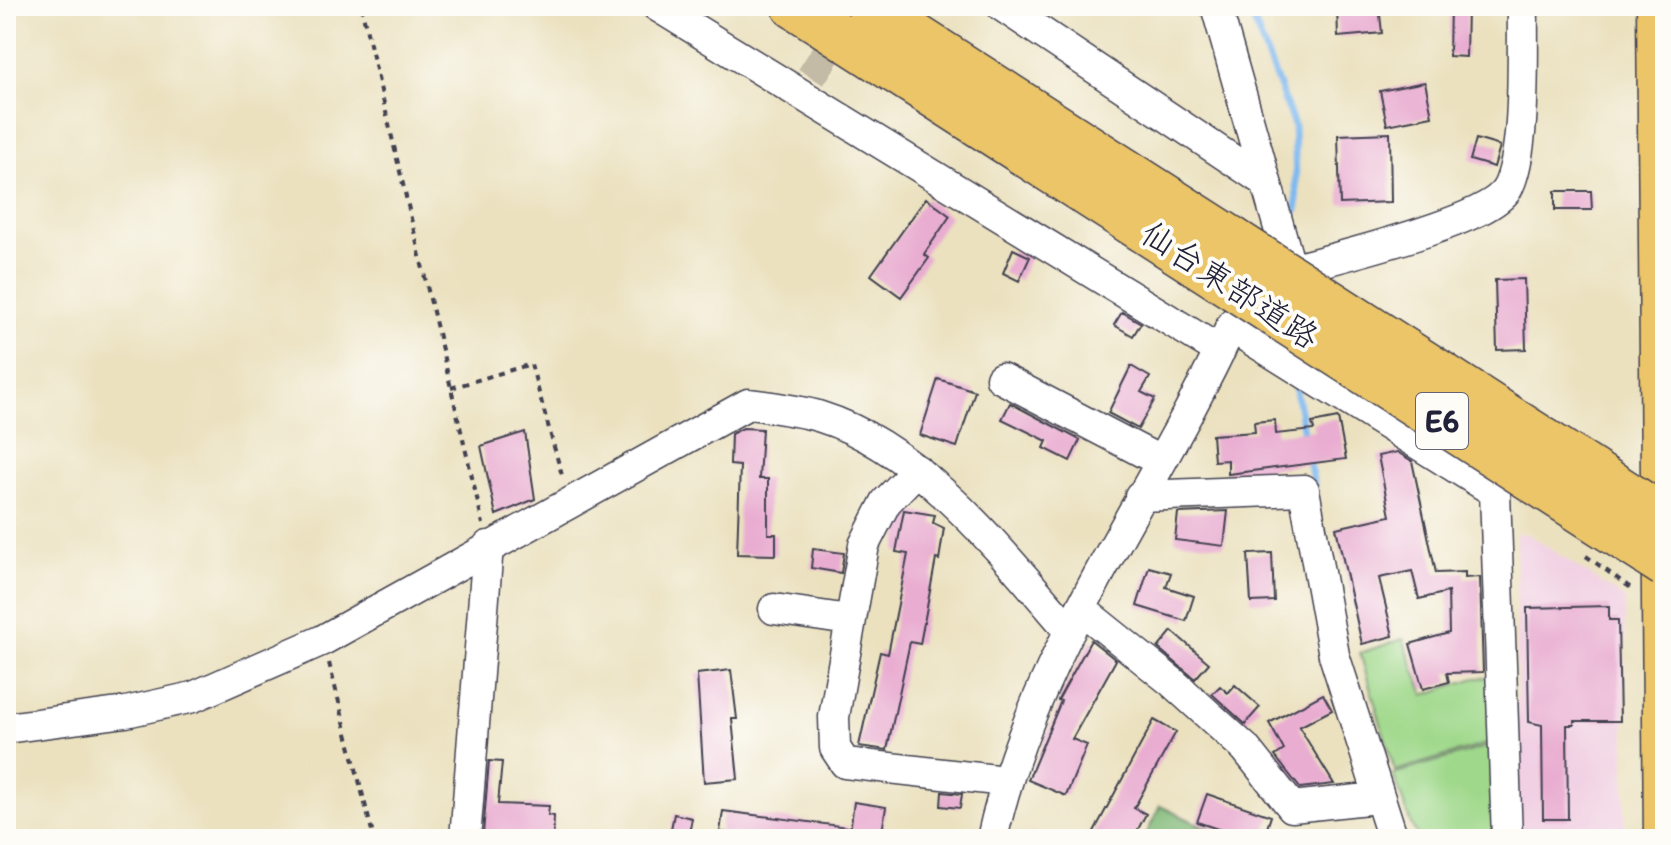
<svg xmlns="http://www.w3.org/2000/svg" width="1671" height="845" font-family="Itim,'Klee One',sans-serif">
<rect width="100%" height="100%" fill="#fdfcf7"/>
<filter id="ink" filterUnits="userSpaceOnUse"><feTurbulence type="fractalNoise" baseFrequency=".0125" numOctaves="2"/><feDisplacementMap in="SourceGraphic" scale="16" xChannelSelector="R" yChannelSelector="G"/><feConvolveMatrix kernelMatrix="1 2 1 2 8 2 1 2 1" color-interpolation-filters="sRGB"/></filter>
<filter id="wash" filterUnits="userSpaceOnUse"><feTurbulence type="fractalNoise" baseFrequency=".006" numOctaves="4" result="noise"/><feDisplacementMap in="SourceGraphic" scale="32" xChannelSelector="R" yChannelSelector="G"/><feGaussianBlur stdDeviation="1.8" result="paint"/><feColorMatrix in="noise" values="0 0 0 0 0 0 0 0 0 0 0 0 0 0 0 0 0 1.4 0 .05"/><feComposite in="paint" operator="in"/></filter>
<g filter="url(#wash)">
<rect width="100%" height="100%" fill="#ebe1bf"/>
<path fill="#f1d0e3" d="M1516,534H1528L1625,599V839H1518Z"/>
<path fill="#9fd88a" stroke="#607d62" stroke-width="2" d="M1403,639L1424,695L1475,678L1496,677L1497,741L1395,771L1360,653Z
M1496,744L1499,839H1420L1412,826L1393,774Z"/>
<path fill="#7fb876" stroke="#506d58" stroke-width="2" d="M1160,806L1230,839H1144Z"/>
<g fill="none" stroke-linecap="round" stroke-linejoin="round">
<path stroke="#7eb9ef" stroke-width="7" d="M1248,6L1294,125L1297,210
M1294,379L1305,439
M1308,455L1314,486"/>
</g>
<g id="blocks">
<path fill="#e9add1" d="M1337,6H1379L1382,33L1338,37Z
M1450,6H1467L1466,57L1449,56Z
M1425,82L1432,116L1387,125L1380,91Z
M1390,133L1391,202L1340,204L1338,135Z
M1476,139L1500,146L1494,167L1470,160Z
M1555,191H1591L1592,210H1555Z
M926,198L950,216L924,254L929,258L901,297L871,275Z
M1013,249L1030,257L1019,281L1003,273Z
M1524,279L1526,349L1497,350L1495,280Z
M1122,312L1141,323L1133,336L1114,325Z
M1131,366L1150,377L1141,392L1155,399L1138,429L1108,413Z
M938,379L975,391L957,447L920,435Z
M1010,403L1080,440L1070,461L1044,448L1047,441L1002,419Z
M1338,418L1346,459L1228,474V460L1214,461L1212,435L1255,432L1254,422L1275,420L1276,434L1314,430L1312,423Z
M743,428L762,429L759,479H768V534H776V555L737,554L740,466L730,465L731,434Z
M525,432L535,499L496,515L481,446Z
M1397,452L1412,461L1436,573L1465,572V578L1480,577L1483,672L1447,673L1449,682L1423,689L1410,644L1449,633L1448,592L1419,599L1412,571L1379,578L1393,636L1362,644L1336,528L1390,516L1378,456Z
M904,510L935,515L933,523L944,528L939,560L936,559L920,644L910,642L887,750L859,746L880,652L888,654L908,554L896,552Z
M1228,511L1224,546L1175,540L1178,513Z
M813,549L844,553L841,573L811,568Z
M1272,553L1274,601L1251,602L1248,554Z
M1149,567L1171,573L1166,587L1194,596L1186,621L1137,606Z
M1609,606V620H1618L1620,721H1574V725H1567L1568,819H1543L1542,725L1529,722L1527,608Z
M1172,631L1209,663L1195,679L1158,648Z
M1091,640L1116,660L1072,739L1087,745L1066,796L1028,780L1061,701L1058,700Z
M731,670L737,719H732L738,779L704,782L697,674Z
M1235,685L1260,707L1245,724L1212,694L1220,686L1228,693Z
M1323,694L1332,710L1299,727L1334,784L1300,788L1275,756L1284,750L1269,723Z
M1154,720L1176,732L1134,808L1146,814L1133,839H1090Z
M489,761L502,762L498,804L549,806L548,815L554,816L553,839L483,834Z
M942,792L962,794L960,808L941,806Z
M1207,794L1271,816L1264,837L1253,834L1248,839L1197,822Z
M854,802L886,807L881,839H849Z
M723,811L848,827L847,839H780L720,832Z
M674,814L692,818L688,839H669Z"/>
</g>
</g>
<g filter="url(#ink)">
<use href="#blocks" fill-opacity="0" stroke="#403f4f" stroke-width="2"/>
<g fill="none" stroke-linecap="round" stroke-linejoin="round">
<path stroke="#c3bba5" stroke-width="30" stroke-dasharray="30 15" stroke-linecap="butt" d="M811,77L849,18"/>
<defs>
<path id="minor" d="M657,6L1220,351
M1002,6L1264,181
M1216,6L1291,270
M1231,327L1495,492L1507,839
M1001,378L1160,461
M917,470L886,502L864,545L834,717L835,748L845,763L1005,781
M1140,496L1304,490L1334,655L1393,839
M774,609L849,620
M1081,609L1172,682L1245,748L1292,807L1377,798
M6,728L126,712L193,697L323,640L748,404C772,407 798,410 821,417C921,448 1003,554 1070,631
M465,839L488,546
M992,839C1033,653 1152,498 1231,327C1249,300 1261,283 1291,270C1334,258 1488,222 1507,189C1527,152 1522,51 1523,6"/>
<path id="major" d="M1656,6L1663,839"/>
<path id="highway" d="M794,6L1218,278
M869,6L1232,239"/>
</defs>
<use href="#minor" stroke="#403f4f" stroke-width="33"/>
<use href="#major" stroke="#403f4f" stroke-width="41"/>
<use href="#highway" stroke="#403f4f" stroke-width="47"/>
<path stroke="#403f4f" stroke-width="4" stroke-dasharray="6 6" stroke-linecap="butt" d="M361,6L483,524
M451,388L531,364L563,479
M1586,556L1631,588
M329,663L374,839"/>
<use href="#minor" stroke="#fff" stroke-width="30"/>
<use href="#major" stroke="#ecc569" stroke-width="38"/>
<use href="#highway" stroke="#ecc569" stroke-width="44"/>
<defs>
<path id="highway-bridge" d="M1232,239L1665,518
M1218,278L1665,565"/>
</defs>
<use href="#highway-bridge" stroke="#403f4f" stroke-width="47" stroke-linecap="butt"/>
<use href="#highway-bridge" stroke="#ecc569" stroke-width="44"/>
</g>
</g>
<g text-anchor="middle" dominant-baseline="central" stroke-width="8" stroke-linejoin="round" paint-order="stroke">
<rect fill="#fdfcf7" stroke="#646373" stroke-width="2" x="1416" y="393" width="52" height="56" rx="6"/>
<g font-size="32" font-weight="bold" fill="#22223b">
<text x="1442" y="421">E6</text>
</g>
<g font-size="34" fill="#22223b" stroke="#fdfcf7">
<text transform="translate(1230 285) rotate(33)">仙台東部道路</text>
</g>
</g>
<rect width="1671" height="845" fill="none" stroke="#fdfcf7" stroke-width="32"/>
</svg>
